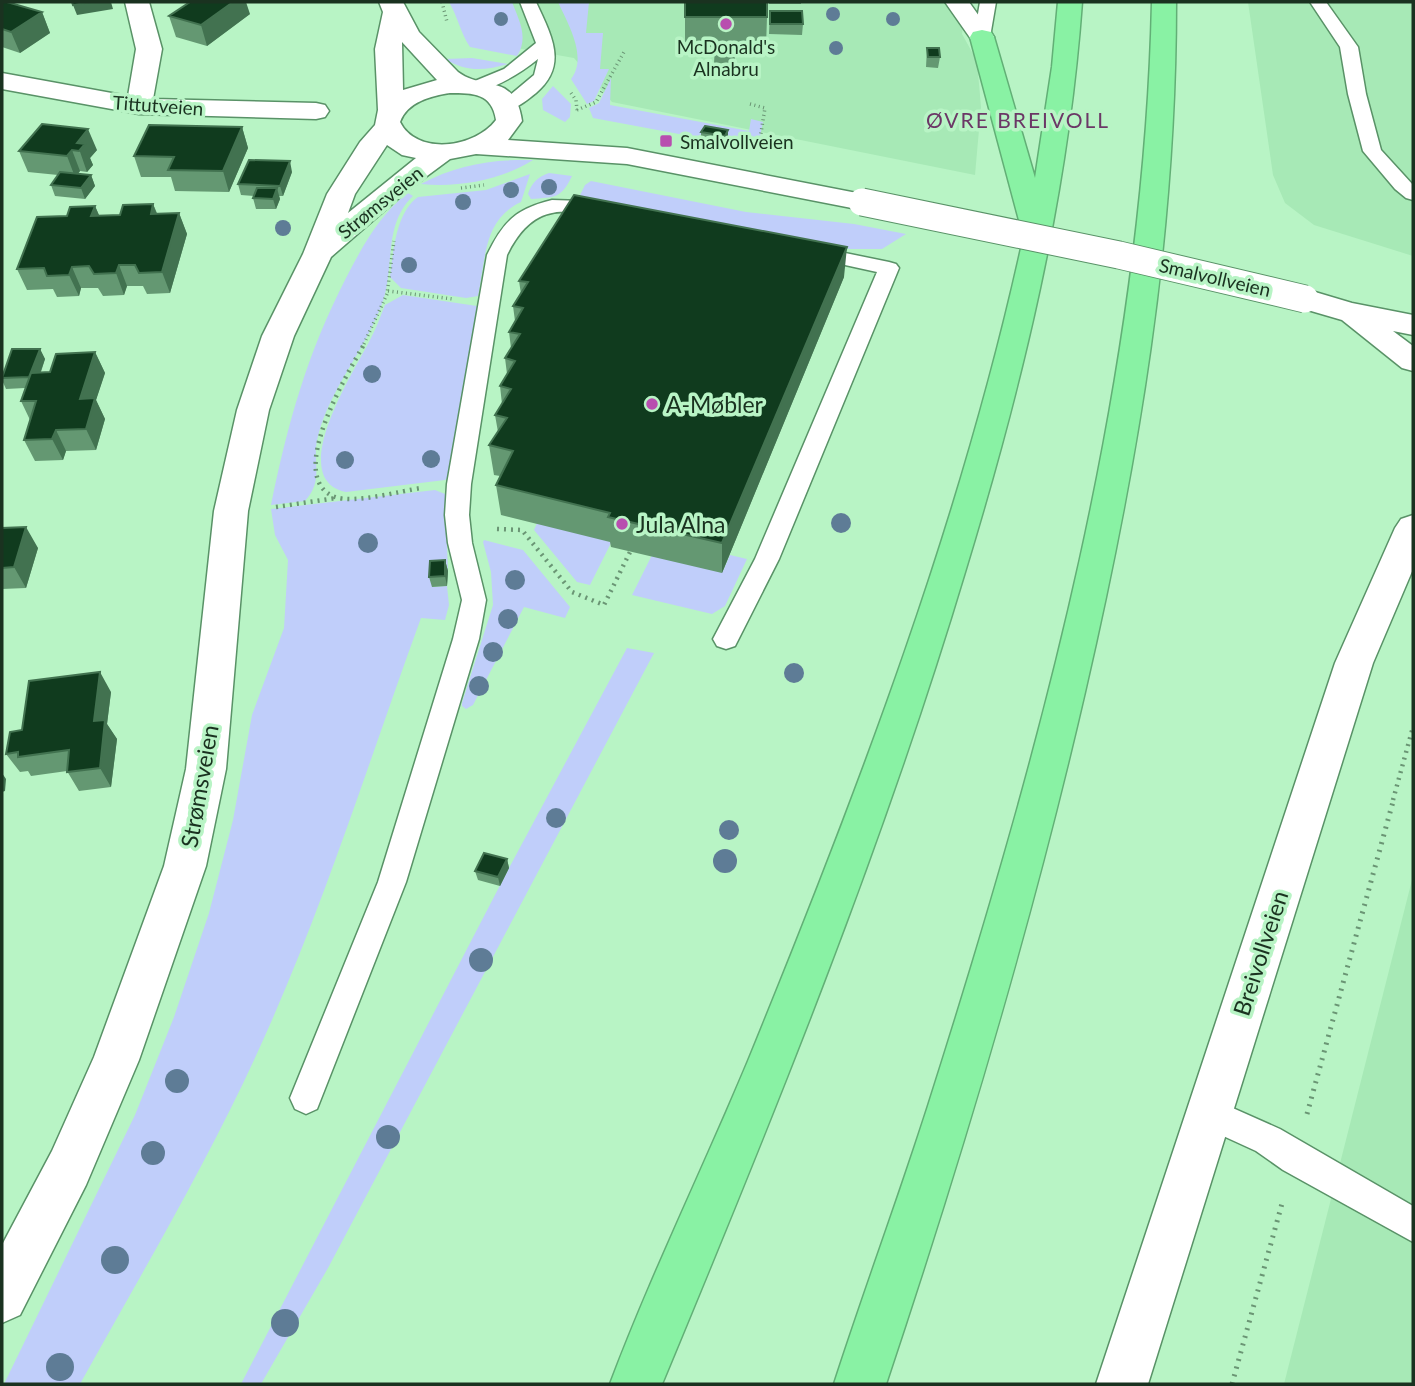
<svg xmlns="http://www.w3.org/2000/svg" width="1415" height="1386" font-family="Lato,sans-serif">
<rect width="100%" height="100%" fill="#b8f4c5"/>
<path fill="#a7e9b6" d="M455,2H966L962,34L977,61L981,107L975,175L612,102L574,58L476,41Z
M1248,2H1413V256L1314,225L1285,203L1273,175Z
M1413,876V1384H1284Z"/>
<path fill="#c0cefa" d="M449,2H512C519,20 529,38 517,56L470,47C460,32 458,17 449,2Z
M558,2H589L586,33H603L600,69H609L594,101L587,104L571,79C588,57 568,24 558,2Z
M472,58L508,64C484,71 466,72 445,59Z
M611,78L610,105L749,131L751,119L763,122L757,151L739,147L741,141L702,134L695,137L593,118L589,108L599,103Z
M553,86L571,104L570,117L565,122L543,110L542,99Z
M533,160C502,180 458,188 421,184C456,165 493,159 533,160Z
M549,173L572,176C561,199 555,197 531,199L528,194C532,182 538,177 549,173Z
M530,174L521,202C483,220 486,258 478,296L466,298L401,288L390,277C393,252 396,212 418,197L486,190Z
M591,181L746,212L854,224L906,234L882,249H850L583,199L580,195L585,185Z
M408,193L413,196C383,225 395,265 383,301C367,348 330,388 318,436C311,462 325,479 305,501L271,505C288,422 307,354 346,278C362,247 380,214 408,193Z
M403,295L477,306L448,477L445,480L346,492C284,479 355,370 370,340C376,329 380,317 385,305Z
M435,490L445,494L448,571L433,572L432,587L447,586L449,605L445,620L421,618C371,755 327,896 268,1029C214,1152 145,1267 80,1384H4L135,1115L174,1017L209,913L233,820L252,715L284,628L288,560L275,535L271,509Z
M538,521L613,539L590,585L577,582L534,530Z
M484,540L523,550L570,607L565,618L524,607L473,705L466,709L462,706V703L493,605L491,572L483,542Z
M652,555L723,571L730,555L747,559L725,606L712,614L632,595Z
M627,648L654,653L328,1268L261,1384H241L509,868Z"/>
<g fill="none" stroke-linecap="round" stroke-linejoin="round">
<defs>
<path id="lane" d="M520,2H536C551,35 569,65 536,93C527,100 518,108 507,110L498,105L534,75L538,59C519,74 500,86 476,92L467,87L470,83L504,69L536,43Z
M980,2H996L990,37L982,42L974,37Z
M1310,2H1326L1358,47L1366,94L1381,150L1413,185V200L1406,198L1395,189L1363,151L1348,94L1340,47Z
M552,200L584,201L609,206L612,210C595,231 544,179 507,255L471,484L469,515L472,543L486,600L479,639L406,882L317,1109L306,1114L295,1109L290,1098L378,882L453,639L462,600L448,543L445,515L447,484L487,255C503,222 515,209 552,200Z
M811,246L889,262L896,264L899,268L779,559L735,646L726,649L717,646L713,639L755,559L877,272L804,256L801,252L804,248Z
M1208,1097L1280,1129L1413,1206V1242L1283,1170L1256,1151L1197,1124L1192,1113L1197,1102Z"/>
<path id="street" d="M125,2H149L162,49L153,99L316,103L325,105L329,111L325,117L316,119L139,114L2,89V73L128,96L136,49Z
M945,2H969L994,37L991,42L982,44L973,42Z"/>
<path id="secondary" d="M379,2H403L419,32L458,72C483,91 515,72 522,121L508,140L627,148L862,194L872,196L876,202L872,208L862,210L627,164L476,154L450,159L408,190L331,257L294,336L269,410L248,511L226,769L206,866L139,1060L86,1185L20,1315L2,1323V1245L52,1151L94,1057L164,866L186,769L214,511L237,410L262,336L303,254L327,194L360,142L375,125L378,110L375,49L383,12ZM402,42L437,80L403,90ZM450,93C473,93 492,93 496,120C475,148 417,156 400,122C407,102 431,96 450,93ZM387,145L402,155L416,158L348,213L355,194Z
M1305,289L1352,303L1413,315V335L1393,331L1413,346V371L1402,368L1342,320L1294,306L1290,299L1294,292Z
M1413,515V569L1373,663L1148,1384H1096L1335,663L1395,528L1401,519Z"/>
<path id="highway" d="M1058,2H1082C1068,197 1022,385 965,572C882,849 773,1117 662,1384H610C651,1275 703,1169 748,1061C858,792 964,515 1025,230L1020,224L970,37L973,32L982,30L991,32L994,37L1035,178L1052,67Z
M1152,2H1176C1176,239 1138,462 1085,692C1031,926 962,1156 886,1384H834C864,1291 898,1200 928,1106C1041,751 1144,377 1152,2Z"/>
</defs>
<use href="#lane" stroke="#599267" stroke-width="3"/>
<use href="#street" stroke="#599267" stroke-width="3"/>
<use href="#secondary" stroke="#599267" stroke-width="3"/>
<use href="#highway" stroke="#62af76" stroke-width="3"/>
<path stroke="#6a9574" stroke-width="3.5" stroke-dasharray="1 3.5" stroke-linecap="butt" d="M442,2L447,22
M571,93L576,100L577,110
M750,104L765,108L759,145
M577,110L596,102L624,52
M461,188L484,185
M388,291L453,299
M362,348L387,294L394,241"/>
<path stroke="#6a9574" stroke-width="4.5" stroke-dasharray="2 5" stroke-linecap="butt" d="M363,346C348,373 284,478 335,497C355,504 400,491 421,488
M276,507L336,498
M497,529L522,530L572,592L604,605L630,552
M1393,800L1413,727"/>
<path stroke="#6a9574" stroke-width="5" stroke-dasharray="2 6" stroke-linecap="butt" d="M1307,1114L1394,798
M1232,1384L1283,1200"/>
<use href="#lane" fill="#fff" fill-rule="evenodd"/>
<use href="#street" fill="#fff" fill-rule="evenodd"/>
<use href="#secondary" fill="#fff" fill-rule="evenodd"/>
<use href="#highway" fill="#89f2a4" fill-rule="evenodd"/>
<defs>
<path id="secondary-bridge" d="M862,202L1119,255L1305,299"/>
</defs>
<use href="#secondary-bridge" stroke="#599267" stroke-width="29" stroke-linecap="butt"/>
<use href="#secondary-bridge" stroke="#fff" stroke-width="27"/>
</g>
<g fill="#5e7c96">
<circle cx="833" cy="14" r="7"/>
<circle cx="501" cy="19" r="7"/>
<circle cx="893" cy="19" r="7"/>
<circle cx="836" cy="48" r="7"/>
<circle cx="549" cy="187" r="8"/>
<circle cx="511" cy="190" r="8"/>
<circle cx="463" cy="202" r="8"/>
<circle cx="283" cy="228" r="8"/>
<circle cx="409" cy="265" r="8"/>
<circle cx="372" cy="374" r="9"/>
<circle cx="431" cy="459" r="9"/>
<circle cx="345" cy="460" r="9"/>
<circle cx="841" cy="523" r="10"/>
<circle cx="368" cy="543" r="10"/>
<circle cx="515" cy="580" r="10"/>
<circle cx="508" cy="619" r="10"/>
<circle cx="493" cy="652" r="10"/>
<circle cx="794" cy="673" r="10"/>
<circle cx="479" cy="686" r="10"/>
<circle cx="556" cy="818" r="10"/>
<circle cx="729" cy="830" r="10"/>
<circle cx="725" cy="861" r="12"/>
<circle cx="481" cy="960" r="12"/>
<circle cx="177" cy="1081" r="12"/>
<circle cx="388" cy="1137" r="12"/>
<circle cx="153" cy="1153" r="12"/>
<circle cx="115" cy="1260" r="14"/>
<circle cx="285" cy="1323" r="14"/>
<circle cx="60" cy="1367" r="14"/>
</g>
<path fill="#649872" d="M2,2L42,12L50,33L20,53L2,47Z
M769,2H801V4H769Z
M770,11L803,24L802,35L769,34Z
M250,14L207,46L176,37L169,16Z
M685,17H767L766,47H735V64L714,63L715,47L685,46Z
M927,48L940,57L938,68L926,67Z
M242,127L248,148L229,192L175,191L171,177H141L134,156Z
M728,130V141L724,147L701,143V132Z
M97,150L90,158L93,165L87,172L80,171L78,174L91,175L95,186L85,199L55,196L51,185L58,175L28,172L19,151Z
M292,172L283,196H279L280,199L276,209H256L253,198L254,196L241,195L238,184Z
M153,204L157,213H179L187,234L170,293L147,294L143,286H127L124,295L103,296L98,288H81L79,296L57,297L53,289L27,290L17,269L67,216L95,206L99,215H120Z
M844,277L722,573L611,547L610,542L501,515L496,485L500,476L494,475L489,445L498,432L495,415L502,404L500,386L507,374L505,358L511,348L509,332L515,321L513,306L521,294L519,281Z
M40,349L45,359L41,372H50L95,352L105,373L96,400L105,419L96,450L66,451L63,460L35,461L24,440L30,420L21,401L25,388L6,389L2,380V376Z
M2,526L3,528L38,548L26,588L2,589Z
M445,560L448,571L447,586L432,587L429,577Z
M111,692L107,724L117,739L111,787L79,791L67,771L31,776L28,771L20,772L6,754L22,730Z
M507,859L509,868L500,886L478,880L475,871Z"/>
<path fill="#427250" d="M91,2H111L113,9L77,15L73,5Z
M233,2H246L250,14L207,46L201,25Z
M42,12L50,33L20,53L11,32Z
M242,127L248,148L229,192L223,171Z
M88,129L97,150L90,158L93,165L87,172L77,143Z
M728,130V141L724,147L725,136Z
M72,150L80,171L75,177L67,156Z
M290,161L292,172L283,196L280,186Z
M91,175L95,186L85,199L81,188Z
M277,188L280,199L276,209L273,199Z
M153,204L161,225L151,214Z
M95,206L104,227L91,216Z
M179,213L187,234L170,293L162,272Z
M847,247L844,277L722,573V543Z
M119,265L127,286L124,295L116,273Z
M72,267L81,288L79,296L69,275Z
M40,349L45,359L35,388L29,377Z
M95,352L105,373L96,400L105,419L96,450L86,429L80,399Z
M56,430L66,451L63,460L52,439Z
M26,527L38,548L26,588L14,567Z
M445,560L448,571L447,586L445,576Z
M100,672L111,692L107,724L117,739L111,787L100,768L94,721Z
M2,773L6,779L5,791L2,792Z
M507,859L509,868L500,886L498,877Z"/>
<path fill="#103b1e" stroke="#427250" stroke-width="2" d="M2,2H7L42,12L11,32L2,29Z
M72,2H91L73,5Z
M190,2H233L201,25L169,16Z
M685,2H767V17H685Z
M770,11H802L803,24H770Z
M715,45H735V53H714Z
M927,48H939L940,57H928Z
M42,124L88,129L77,143L85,144L79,151L72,150L67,156L19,151Z
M149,125L242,127L223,171L168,170L174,157L134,156Z
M705,126L728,130L725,136L701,132Z
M249,160L290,161L280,186L238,184Z
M60,172L91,175L81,188L51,185Z
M257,188H277L273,199L253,198Z
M574,195L847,247L722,543L608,517L610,513L496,485L513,451L489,445L507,418L495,415L511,389L500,386L515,361L505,358L520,334L509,332L523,308L513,306L528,282L519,281Z
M153,204L151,214L179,213L162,272L139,273L135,265H119L116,273L94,274L89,266L72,267L69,275L47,276L44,268L17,269L37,217L67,216L70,207L95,206L91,216L120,215L123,205Z
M12,349H40L29,377L2,378Z
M95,352L80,399L95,398L86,429L56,430L52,439L24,440L36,401H21L31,373L50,372L56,354Z
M26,527L14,567L2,568V528Z
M445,560V576L429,577L430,561Z
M100,672L94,721L105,720L100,768L67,772L69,750L18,757V752L6,754L10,732L22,730L29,681Z
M484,853L507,859L498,877L475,871Z"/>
<g fill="#b84eaf" stroke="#b8f4c5" stroke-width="2.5">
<circle cx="726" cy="24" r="7"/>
<rect x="659" y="134" width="14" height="14" rx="3.5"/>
<circle cx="652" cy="404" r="7"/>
<circle cx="622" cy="524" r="7"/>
</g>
<g text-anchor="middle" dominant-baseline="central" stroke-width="7" stroke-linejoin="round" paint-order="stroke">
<g font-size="19" fill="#1a3220" stroke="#b8f4c5">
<text x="726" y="46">McDonald's<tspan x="726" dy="22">Alnabru</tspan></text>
<text x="680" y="141" text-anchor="start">Smalvollveien</text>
</g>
<g font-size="19" fill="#1a3220" stroke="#b8f4c5">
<text transform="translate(158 105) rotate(4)">Tittutveien</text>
<text transform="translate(380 202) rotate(-39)">Strømsveien</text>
<text transform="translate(1215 277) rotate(13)">Smalvollveien</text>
</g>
<g font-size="21" letter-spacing="2" fill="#6b3766" stroke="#b8f4c5">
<text x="1018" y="119">ØVRE BREIVOLL</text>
</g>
<g font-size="23" fill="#1a3220" stroke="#b8f4c5" text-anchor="start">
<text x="666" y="404">A-Møbler</text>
<text x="636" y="524">Jula Alna</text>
</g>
<g font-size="23" fill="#1a3220" stroke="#b8f4c5">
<text transform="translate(199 786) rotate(-80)">Strømsveien</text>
<text transform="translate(1260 953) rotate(-72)">Breivollveien</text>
</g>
</g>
<rect width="1415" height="1386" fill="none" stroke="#1a3220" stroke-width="7"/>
</svg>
